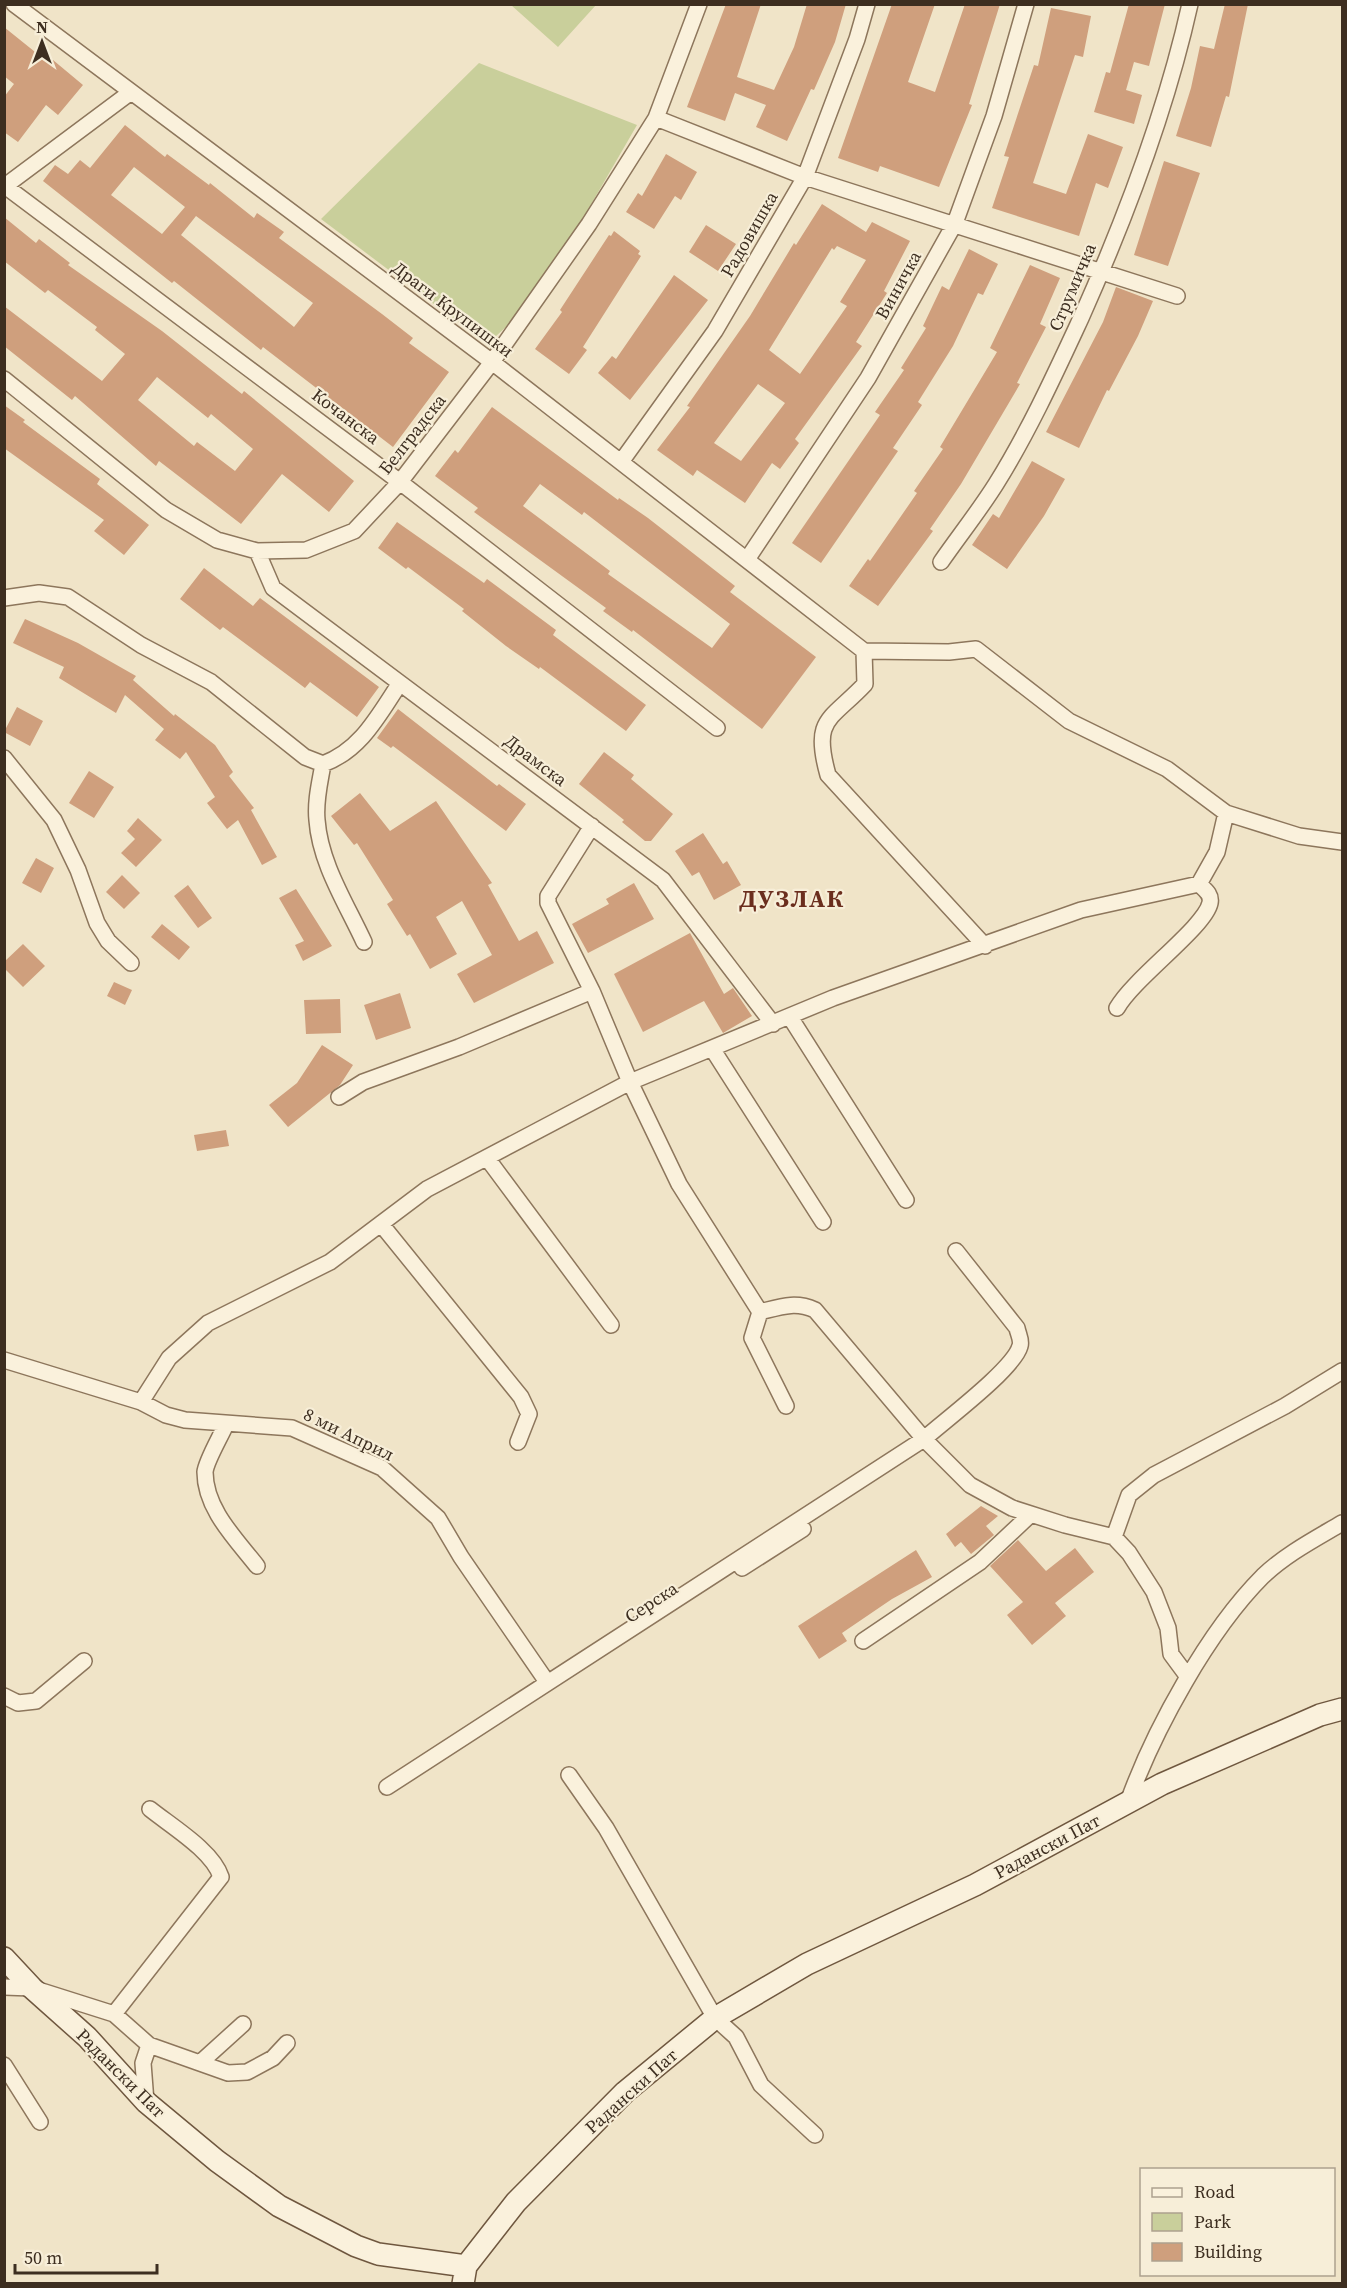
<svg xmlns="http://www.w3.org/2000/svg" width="1347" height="2288" font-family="'Source Serif 4',serif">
<rect width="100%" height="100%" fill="#f0e4c8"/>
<path fill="#c9cf9b" d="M511,5H596L558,47Z
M479,63L637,125L582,220L508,325L495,337L479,338L321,219Z"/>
<path fill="#cf9f7d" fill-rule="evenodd" d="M726,4H761L737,77L774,90L794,47L807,4H846L835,42L814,90L811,89L787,141L756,127L766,105L735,93L725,121L687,107Z
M892,4H935L908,82L935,92L965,4H1000L969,104L972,105L939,187L880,166L878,172L838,158Z
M1129,4H1165L1149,66L1134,62L1126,90L1142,95L1134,124L1094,112L1106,72L1110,73Z
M1225,4H1248L1229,97L1226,96L1211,147L1176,136L1191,88L1200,46L1214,49Z
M1051,8L1091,16L1083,57L1075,55L1033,183L1066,194L1088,134L1123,147L1108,188L1096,183L1079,236L992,208L1009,157L1004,156L1034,65L1038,66Z
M4,27L50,64L53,60L83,85L58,115L46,105L18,142L4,132V97L14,84L4,76Z
M125,125L165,157L167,154L209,185L210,183L254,218L257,213L284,232L279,238L382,314L413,338L409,343L449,372L393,447L263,347L261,350L174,281L172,283L43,181L55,165L68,174L80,160L90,168ZM134,167L185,207L162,234L111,195ZM196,216L313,303L294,327L181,235Z
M666,154L697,172L681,200L675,196L654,229L626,212L638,193L642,196Z
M1164,161L1200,173L1168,266L1134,255Z
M822,204L866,232L872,222L910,241L884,291L887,293L856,342L862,346L795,439L799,443L780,469L772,463L745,503L697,470L693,476L657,450L690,407L687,406L750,316L794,243L796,245ZM837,246L866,260L840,302L847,306L800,374L769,350L832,248L834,250ZM758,384L785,403L741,461L714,443Z
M4,217L36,243L39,239L70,263L68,265L162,331L242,394L244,391L354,481L329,512L282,474L241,524L159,461L156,466L75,396L72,400L4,346V306L102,381L125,354L95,330L97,327L48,290L45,293L4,261ZM157,377L208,418L211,414L253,449L235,471L197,442L194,446L138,400Z
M706,225L736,244L718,271L689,252Z
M614,231L640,251L638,254L641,256L583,347L587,350L569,374L535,349L562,312L560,310L609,235L611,236Z
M969,249L998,264L983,295L978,293L953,346L918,402L922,405L893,448L898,451L821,563L792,543L880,415L875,412L904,370L901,368L926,328L923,326L942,286L949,290Z
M1030,265L1060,278L1040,324L1046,327L1017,383L1020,384L961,484L930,529L933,531L878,606L849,586L868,559L870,561L917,493L914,491L943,449L940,447L997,352L990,348Z
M674,275L708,300L630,400L598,373L612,356L616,359Z
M1116,287L1153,301L1138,336L1109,391L1107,390L1079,448L1046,432L1103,322Z
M4,405L25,420L23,422L100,479L97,484L149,525L124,555L94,531L104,520L4,448Z
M492,407L618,500L619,498L648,518L735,586L730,592L816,657L762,729L633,630L632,632L603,611L606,608L474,512L478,508L435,476L455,450L458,453ZM540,484L582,515L584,512L730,624L712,648L608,574L610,571L523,506Z
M1032,461L1065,479L1044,516L1007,569L972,545L993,514L999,518Z
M397,522L484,583L487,579L556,630L553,635L646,705L626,731L540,667L539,669L506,646L462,611L464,609L408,567L406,569L378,548Z
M204,568L253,606L260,598L379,687L357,717L310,682L305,688L223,627L220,630L180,599Z
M25,619L78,643L136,676L133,680L174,716L175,714L215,745L233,772L229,776L254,808L251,810L277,857L262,865L238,820L227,829L207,803L215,797L186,752L180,759L155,740L164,729L125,695L116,713L59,678L64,667L13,643Z
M17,707L43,721L30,746L4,732Z
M398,709L497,786L499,784L526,804L506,831L393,746L391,748L377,738Z
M604,752L634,775L631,779L673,814L651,841H645L622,822L624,820L579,784Z
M89,771L114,787L94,818L69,803Z
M360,793L390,831L436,801L492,883L488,885L519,941L537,931L554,963L474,1003L457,974L492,955L462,901L436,917L457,954L430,969L410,934L407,936L387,904L393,900L357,843L354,845L331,816Z
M138,818L162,840L136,867L121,853L135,839L127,831Z
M703,833L723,864L727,861L741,885L714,900L699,872L692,876L675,851Z
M36,858L54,868L41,893L22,883Z
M122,875L140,893L124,909L106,892Z
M634,883L654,919L588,953L572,924L609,904L606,899Z
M188,885L212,918L198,928L174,896Z
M296,889L332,946L303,961L295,945L304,941L279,898Z
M162,924L190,947L179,960L151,937Z
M690,933L724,994L733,988L752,1016L723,1033L704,1001L643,1032L614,974Z
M23,944L45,966L23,987L4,968V962Z
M114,982L132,990L125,1005L107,996Z
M400,993L411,1028L376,1040L364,1005Z
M340,999L341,1033L306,1034L304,1000Z
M322,1045L353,1065L340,1085L288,1127L269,1105L297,1083Z
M226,1130L229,1146L197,1151L194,1135Z
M981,1506L998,1516L986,1526L994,1535L971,1554L961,1542L955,1547L946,1534Z
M1018,1540L1046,1571L1075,1548L1094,1572L1055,1603L1066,1616L1032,1645L1007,1615L1023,1602L990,1566Z
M916,1550L932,1577L892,1599L842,1633L847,1641L819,1659L798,1626Z"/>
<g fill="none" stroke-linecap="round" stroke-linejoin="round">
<defs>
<path id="street" d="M14,4L492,362L864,651
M131,92L5,186L400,482L717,728
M656,118L805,177L1177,296
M4,379L166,510L217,540L257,551L306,550L354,531L400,482L492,362L589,224L656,118L699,4
M621,462L715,331L805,177L857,39L867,4
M257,551L273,588L663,880L773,1024
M748,558L868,378L955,223L994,116L1026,4
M941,562C959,536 979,511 996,484C1029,431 1055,374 1081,318C1126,217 1166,112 1190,4
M4,598L39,593L68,597L141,645L211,682L305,757L323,764C361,750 378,716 400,683
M864,651L949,652L976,649L1069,721L1167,769L1226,813L1299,836L1342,842
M864,651L865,684C830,721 812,718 828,775L985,946
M4,758L54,820L78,870L97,923L108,941L131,963
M323,764C320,782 315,801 317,820C320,863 346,903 364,942
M592,826L548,896V903L592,991L630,1082L679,1184L760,1312L752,1338L786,1406
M1199,884L1217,852L1226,813
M790,1017L906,1200
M713,1050L823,1222
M339,1097L363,1082L459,1047L592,991
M487,1158L611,1325
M381,1224L521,1397L529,1414L518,1442
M760,1312C780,1307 795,1301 815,1310L924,1439L970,1485L1012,1508L1065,1525L1114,1537
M4,1360L141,1402L166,1415L185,1420L292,1428L382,1468L438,1518L461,1557L547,1682
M141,1402L169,1358L208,1323L330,1262L427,1189L630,1082L833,998L1081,910L1199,884C1204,889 1212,894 1210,903C1205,927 1134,978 1117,1008
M226,1424C221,1436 206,1461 205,1472C205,1509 236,1539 257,1566
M742,1568L803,1529
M863,1641L980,1562L1031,1514
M1188,1677L1171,1654L1168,1628L1154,1592L1129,1553L1114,1537L1129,1495L1154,1475L1285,1406L1342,1371
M4,1696L18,1703L36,1701L84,1661
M569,1775L606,1828L715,2018L736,2037L761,2085L815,2135
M387,1787L924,1439C944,1421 1014,1369 1020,1346C1022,1340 1018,1334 1017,1328L956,1251
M1128,1802C1154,1730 1208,1631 1263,1576C1286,1554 1315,1539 1342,1523
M4,1987L32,1988L114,2014L149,2045L228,2073L247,2072L273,2058L287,2043
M114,2014L221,1877C213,1851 171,1826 150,1809
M201,2062L243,2024
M4,2065L40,2122
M146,2102L143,2063L149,2045"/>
<path id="secondary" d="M4,1958L32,1988L87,2037L146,2102L217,2161L279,2206L356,2246L378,2254L466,2266
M463,2284L466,2266L516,2202L625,2092L715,2018L807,1964L975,1885L1162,1784L1320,1715L1342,1709"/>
</defs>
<use href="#street" stroke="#8d765c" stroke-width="18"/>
<use href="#secondary" stroke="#6f573f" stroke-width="24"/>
<use href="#street" stroke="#faf1dc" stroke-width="15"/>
<use href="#secondary" stroke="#faf1dc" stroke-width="21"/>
</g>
<g text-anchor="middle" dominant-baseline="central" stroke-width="4.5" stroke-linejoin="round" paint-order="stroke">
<g font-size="18" fill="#3d2e20" stroke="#f7eed8">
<text transform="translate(749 234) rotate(-60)">Радовишка</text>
<text transform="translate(898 285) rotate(-61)">Виничка</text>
<text transform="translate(1072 287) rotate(-67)">Струмичка</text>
<text transform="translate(453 309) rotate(37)">Драги Крупишки</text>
<text transform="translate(346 416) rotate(37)">Кочанска</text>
<text transform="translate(412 434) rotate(-52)">Белградска</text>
<text transform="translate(536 760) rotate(37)">Драмска</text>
<text transform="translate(349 1434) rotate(26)">8 ми Април</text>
<text transform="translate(651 1602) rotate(-33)">Серска</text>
<text transform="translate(1047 1846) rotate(-28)">Радански Пат</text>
<text transform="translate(121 2073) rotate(45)">Радански Пат</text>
<text transform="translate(631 2091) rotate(-42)">Радански Пат</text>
</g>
<g font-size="24" font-weight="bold" letter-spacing="1.5" fill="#6b2e1e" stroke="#f7eed8">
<text x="792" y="898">ДУЗЛАК</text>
</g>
</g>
<rect width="1347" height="2288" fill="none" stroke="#3d2e20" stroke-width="12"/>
<rect x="1140" y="2168" width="195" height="108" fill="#f7eed8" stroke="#ada18e" stroke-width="1.5"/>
<rect x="1152" y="2188" width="30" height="9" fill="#faf1dc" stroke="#ada18e" stroke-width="1.5"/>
<text x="1194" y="2198" font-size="18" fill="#3d2e20">Road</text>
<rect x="1152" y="2213" width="30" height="18" fill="#c9cf9b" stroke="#ada18e" stroke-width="1.5"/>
<text x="1194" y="2228" font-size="18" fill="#3d2e20">Park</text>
<rect x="1152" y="2243" width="30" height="18" fill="#cf9f7d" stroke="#ada18e" stroke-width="1.5"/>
<text x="1194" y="2258" font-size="18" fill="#3d2e20">Building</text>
<g transform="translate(42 42)" stroke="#f7eed8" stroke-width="4.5" paint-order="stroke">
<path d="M0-4.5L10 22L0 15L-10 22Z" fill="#3d2e20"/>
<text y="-9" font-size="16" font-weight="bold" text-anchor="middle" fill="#3d2e20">N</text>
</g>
<path d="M15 2264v9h142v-9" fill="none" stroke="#3d2e20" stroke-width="3"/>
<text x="24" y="2264" font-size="18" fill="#3d2e20" stroke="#f7eed8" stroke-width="4.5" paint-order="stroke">50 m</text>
</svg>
